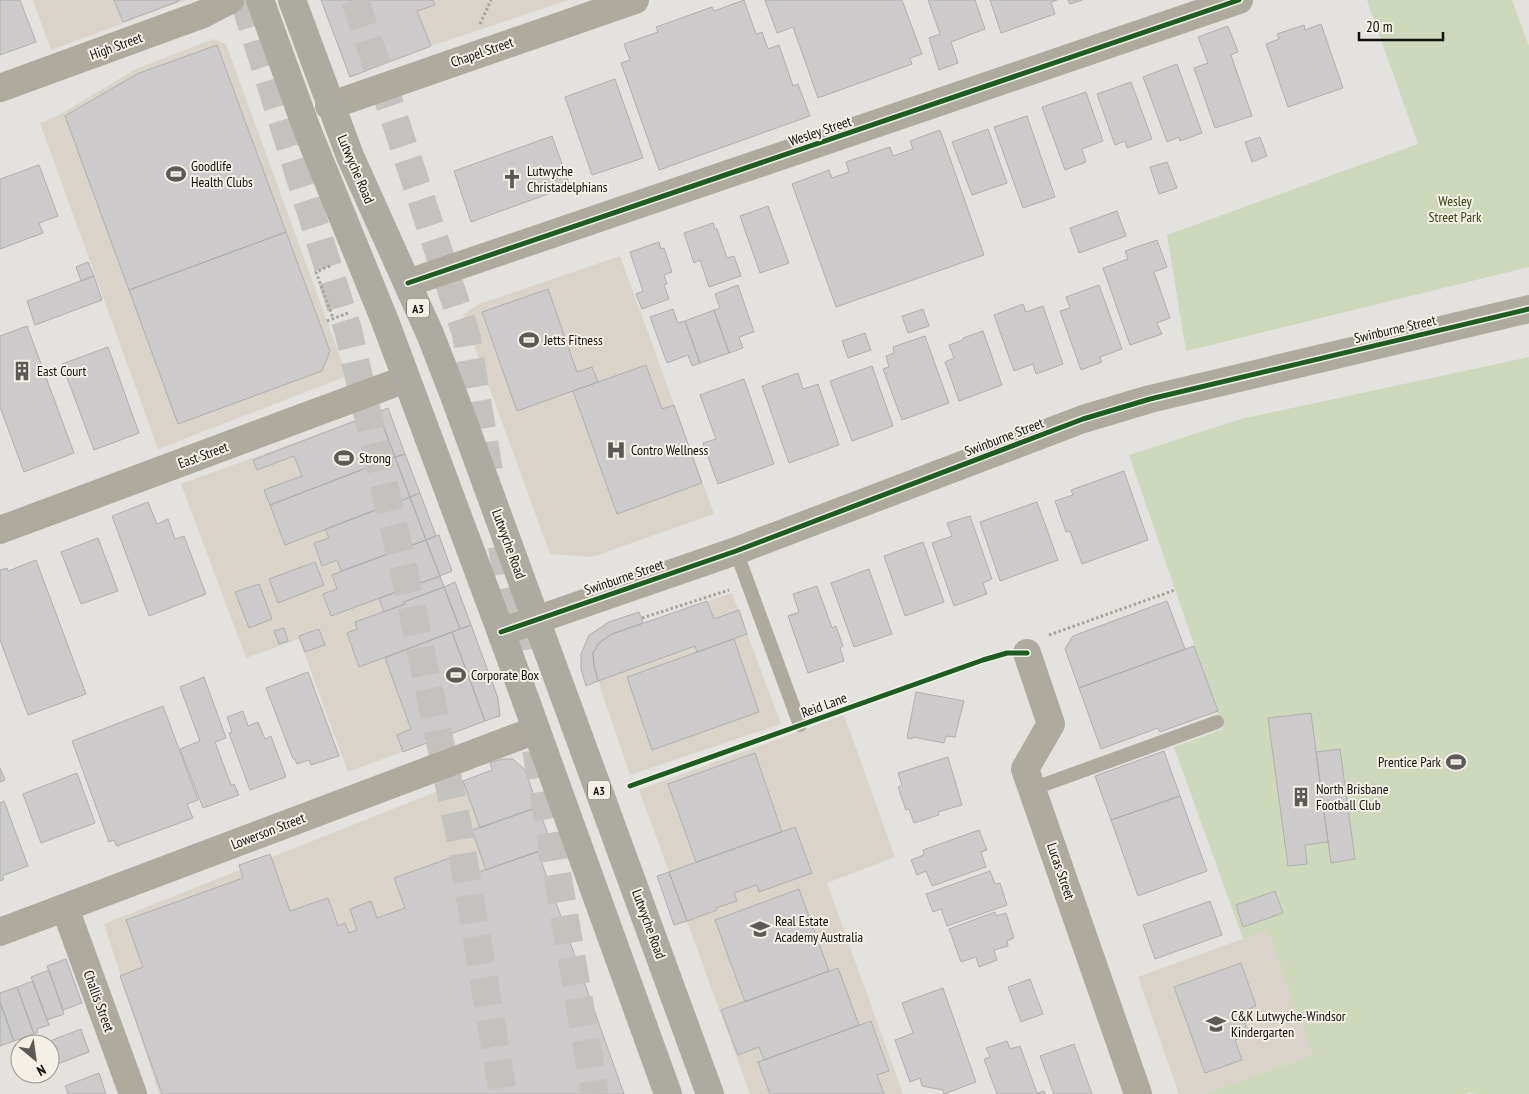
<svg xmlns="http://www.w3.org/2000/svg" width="1529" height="1094" font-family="'PT Sans Narrow',sans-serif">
<rect width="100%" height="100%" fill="#e4e2de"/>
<path fill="#d9d3ca" d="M33,0H186L51,50Z
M321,0H569L431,46L350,77Z
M213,39L226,44L347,376L158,449L40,123L59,115L136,69Z
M620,256L714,514L592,557L550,554L463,315L479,304Z
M378,412L460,629L452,633L485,721L348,772L299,639L246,658L181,484Z
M732,593L781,724L630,775L598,681L612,634Z
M844,715L895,857L827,883L903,1094H750L639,790Z
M496,768H513L538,852L624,1094H159L104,924Z
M1267,930L1312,1055L1204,1094H1179L1138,977Z"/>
<path fill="#ced8ba" d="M1367,0H1512L1529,46V267L1186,351L1167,235L1418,144Z
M1529,357V1094H1478L1468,1092L1467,1094H1204L1312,1055L1267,930L1243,939L1174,747L1223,729L1129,455L1241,419Z"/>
<path fill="#cccaca" stroke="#b0afaf" d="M0,0H20L36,42L0,55Z
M114,0H179V1L123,22Z
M321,0H433L435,5L417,11L431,46L350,77Z
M744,0L756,34L762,32L768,49L779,45L793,86L798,84L810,116L659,170L621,63L630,60L624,44L658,32L656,27L712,7L714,11Z
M765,0H902L922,54L910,58L912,64L818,98L793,27L777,33Z
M928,0H975L985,29L951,42L958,63L939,70L929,38L940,34Z
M990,0H1057L1051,2L1055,14L1001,33Z
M1068,0H1082L1070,4Z
M1321,24L1343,88L1288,107L1266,44L1279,39L1277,34L1304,25L1305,30Z
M1228,26L1238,52L1231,55L1252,116L1215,128L1194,68L1208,63L1198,37Z
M217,45L286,232L129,290L65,116L137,74Z
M1177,64L1202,133L1180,141L1179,137L1167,142L1143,77Z
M615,79L643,158L592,175L565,97Z
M1131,82L1152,139L1127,148L1125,141L1115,145L1097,94Z
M1086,92L1103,141L1082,149L1086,162L1065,170L1042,107Z
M1027,116L1055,197L1023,208L994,127Z
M988,129L1007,183L972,195L952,142Z
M940,130L984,255L836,307L792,184L829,170L832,178L849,172L846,162L890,147L893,156L913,149L910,141Z
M552,136L570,186L471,222L454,171Z
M1260,137L1267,156L1252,162L1245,142Z
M1167,162L1177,188L1159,194L1150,167Z
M39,165L58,216L39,223L43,233L0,249V179Z
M768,206L789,263L760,273L740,216Z
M1117,211L1126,236L1079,253L1070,228Z
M713,223L715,229H717L727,258L734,256L741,276L709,287L700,260L694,263L684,233Z
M286,232L330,351L322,371L178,424L129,290Z
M1157,240L1167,267L1154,272L1170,318L1157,323L1162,334L1130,345L1103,268L1128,259L1125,251Z
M659,242L661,249L664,248L672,272L664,275L667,284L664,285L669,299L642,309L636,294L643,291L630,252Z
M88,262L94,276L81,281L76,267Z
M94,276L102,300L35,325L27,301Z
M738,285L754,332L739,337L743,348L729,353L714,310L720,308L715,294Z
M1099,285L1122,349L1100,357L1102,362L1081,370L1060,311L1070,308L1066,297Z
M548,289L577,372L592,367L598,382L517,411L482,312Z
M1023,304L1026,312L1043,306L1063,364L1036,374L1033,364L1014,371L994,315Z
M673,309L678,323L685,321L700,363L692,366L688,355L667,363L650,317Z
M923,309L929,326L908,333L902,316Z
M714,310L729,353L700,363L685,321Z
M27,326L74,453L24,472L0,407V336Z
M983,331L1002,385L959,401L945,362L954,358L949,345L963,340V338Z
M865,333L871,350L848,358L842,341Z
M925,336L949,403L902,420L883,369L889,367L886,356L894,353L893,347Z
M108,347L139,433L94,450L62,364Z
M646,365L662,409L674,405L702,483L617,514L573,391Z
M872,366L893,426L852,441L830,381Z
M798,373L803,389L818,384L839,445L789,463L762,386Z
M744,379L774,464L718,484L703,443L716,439L700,395Z
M388,408L405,454L395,457L378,412Z
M378,412L395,457L270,505L264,490L302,476L294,456L257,470L253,460Z
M405,454L420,493L410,497L395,457Z
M395,457L410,497L285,545L270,505Z
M1124,471L1148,540L1082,564L1070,531L1066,532L1055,501L1073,495L1071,490Z
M420,493L436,536L426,540L410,497Z
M410,497L426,540L341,571L337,560L322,566L314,543L329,538L325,529Z
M148,502L157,524L168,519L175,539L184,536L206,594L149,616L112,516Z
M1037,502L1058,560L1000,581L980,522Z
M970,516L992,579L983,583L987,594L954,606L932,543L952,536L947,523Z
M439,535L452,571L440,576L426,540Z
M98,538L118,591L81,604L61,552Z
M426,540L440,576L331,616L323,594L337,589L332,575Z
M923,542L944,602L905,616L884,556Z
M36,560L86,694L28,715L0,640V570L7,568L8,571Z
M315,562L324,585L278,603L269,579Z
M869,569L892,634L854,647L831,583Z
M440,576L444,587L404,602L405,604L384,612L379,598Z
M455,582L471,625L460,629L444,587Z
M259,584L272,619L249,628L235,592Z
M817,586L832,628L836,626L843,646L840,648L844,661L808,673L788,616L799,612L793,594Z
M444,587L460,629L359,667L347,633L357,629L355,622L405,604L404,602Z
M707,601L714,619L739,610L747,634L697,652L695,646L598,681L594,665L593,653L599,643L612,634Z
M1167,601L1185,649L1079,688L1065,649L1073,636Z
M639,612L643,623L612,634L599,643L593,653L594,665L598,681L586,686L581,669V654L589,635L609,622Z
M471,625L498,698L500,716L485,721L452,632Z
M284,628L288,641L279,644L274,631Z
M319,629L325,645L305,652L299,636Z
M452,632L485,721L403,752L397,735L411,729L385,658Z
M734,639L759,712L652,750L627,677Z
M1194,646L1218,711L1160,732L1158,728L1101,749L1079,688Z
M308,672L339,756L311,765L309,760L297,764L295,759H293L266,688Z
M204,677L226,738L215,742L231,785L234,784L239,795L203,808L180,749L200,741L180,687Z
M916,692L964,701L955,737L946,736L944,743L913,737L912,739L907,738Z
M163,706L198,800L187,804L193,818L117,846L114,840L109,842L72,741Z
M243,711L248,726L258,722L265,739L271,736L286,777L250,790L229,733L232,732L227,717Z
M1311,713L1328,842L1305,845L1307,864L1288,866L1268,718Z
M1340,749L1355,859L1331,863L1316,752Z
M1164,751L1180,796L1111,820L1095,776Z
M755,753L782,832L696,862L668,784Z
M948,757L962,805L938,812L939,815L914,823L909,809L906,810L898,787L902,785L898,773Z
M502,759H513L525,770L538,807L480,828L463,781L492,770L490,763Z
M0,768L5,780L0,782Z
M77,773L95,823L41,843L23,794Z
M1180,796L1207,871L1138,896L1111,820Z
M4,801L28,866L2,876L4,879L0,881V803Z
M538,807L552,846L486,870L472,830Z
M795,827L812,873L759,892L757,885L734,893L737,901L716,908L717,910L687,921L669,872Z
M979,830L987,850L981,852L986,867L932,886L926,871L917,875L911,860L924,855L923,850Z
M538,852L624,1094H162L120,976L143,967L126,920L243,878L239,865L270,854L290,911L328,898L338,926L345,923L349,933L357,930L350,909L371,901L377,918L405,908L394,878L461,854L467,876Z
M990,871L995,884L1000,883L1007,905L947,926L941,909L933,912L926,894Z
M669,872L687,921L674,925L657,876Z
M799,889L829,971L745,1002L715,920Z
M1275,891L1283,913L1243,927L1236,905Z
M1210,901L1222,935L1155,959L1143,925Z
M995,912L996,916L1006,913L1014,938L1007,941L1008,946L994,950L997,960L979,967L976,957L961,962L949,929Z
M66,959L82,1003L63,1010L47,966Z
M1241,963L1256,1006L1241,1012L1249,1035L1235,1040L1242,1060L1205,1073L1174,987Z
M838,968L859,1025L764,1060L759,1047L738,1055L721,1010Z
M49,970L64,1014L47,1020L31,977Z
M1030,979L1043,1014L1021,1022L1008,987Z
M33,981L49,1025L37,1029L38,1032L34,1034L17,987Z
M17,987L34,1034L14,1041L0,1002V993Z
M943,988L976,1082L944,1094L943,1090L922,1086L920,1078L910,1082L895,1040L913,1033L902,1003Z
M0,1002L14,1041L0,1046Z
M871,1021L889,1071L877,1075L884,1094H770L758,1062Z
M81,1029L89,1052L55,1065L50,1050V1044H48L47,1042Z
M1007,1041L1010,1049L1020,1046L1037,1093L1044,1091L1045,1094H997L984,1059L990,1057L986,1048Z
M1074,1044L1092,1094H1054L1040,1056Z
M99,1073L106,1094H68L65,1086Z"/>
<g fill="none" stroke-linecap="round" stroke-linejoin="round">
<path stroke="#c4c2bf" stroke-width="28" stroke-dasharray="28 14" stroke-linecap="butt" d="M244,0L348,330L404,571L459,832L503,1094
M355,0L466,334L489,471
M502,546L519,651
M536,750L595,1094"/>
<path stroke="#a8a49c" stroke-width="3" stroke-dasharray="2.5 2.5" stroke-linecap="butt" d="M480,24L491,0
M330,266L316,272L333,318
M327,321L348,313
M642,618L729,590
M1049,635L1175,590"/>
<path stroke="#aeaa9e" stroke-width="14" d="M736,551L800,725
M1032,789L1217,722"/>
<path stroke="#aeaa9e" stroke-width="28" d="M0,88L203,14L230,0
M329,106L635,0
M408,283L1239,0
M0,530L406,379
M501,632L736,551L1083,419L1150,399L1529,309
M1027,653L1051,724L1025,769L1138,1094
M65,908L133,1094
M0,932L536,730"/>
<path stroke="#adaaa2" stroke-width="28" d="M260,0L308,132L385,321L501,632L668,1094
M292,0L350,156L430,334L453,393L710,1094"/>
<defs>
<path id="cycleway" d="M408,283L1239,0
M501,632L736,551L1083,419L1150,399L1529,309
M630,786L983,660L1007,653H1027"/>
</defs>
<use href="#cycleway" stroke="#f4f0e8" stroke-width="8"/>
<use href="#cycleway" stroke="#1b5e20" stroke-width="5"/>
</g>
<defs>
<symbol id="stadium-bare" viewBox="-9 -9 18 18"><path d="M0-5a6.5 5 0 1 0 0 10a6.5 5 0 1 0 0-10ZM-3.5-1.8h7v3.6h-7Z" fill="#5c5a57" stroke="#f4f0e8" stroke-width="2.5" paint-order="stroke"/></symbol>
<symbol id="church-bare" viewBox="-9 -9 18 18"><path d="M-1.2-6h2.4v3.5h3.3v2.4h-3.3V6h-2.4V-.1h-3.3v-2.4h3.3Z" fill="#5c5a57" stroke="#f4f0e8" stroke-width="2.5" paint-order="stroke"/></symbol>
<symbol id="building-bare" viewBox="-9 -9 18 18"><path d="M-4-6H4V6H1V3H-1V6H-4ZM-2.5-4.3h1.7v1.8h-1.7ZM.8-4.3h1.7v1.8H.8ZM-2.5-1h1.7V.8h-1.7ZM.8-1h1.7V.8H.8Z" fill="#5c5a57" stroke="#f4f0e8" stroke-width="2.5" paint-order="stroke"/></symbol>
<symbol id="hospital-bare" viewBox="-9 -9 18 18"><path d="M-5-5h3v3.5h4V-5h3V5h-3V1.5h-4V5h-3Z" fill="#5c5a57" stroke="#f4f0e8" stroke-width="2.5" paint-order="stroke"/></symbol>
<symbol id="university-bare" viewBox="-9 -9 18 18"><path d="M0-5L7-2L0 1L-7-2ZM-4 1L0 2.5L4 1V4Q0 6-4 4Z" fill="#5c5a57" stroke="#f4f0e8" stroke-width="2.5" paint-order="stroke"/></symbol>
<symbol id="school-bare" viewBox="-9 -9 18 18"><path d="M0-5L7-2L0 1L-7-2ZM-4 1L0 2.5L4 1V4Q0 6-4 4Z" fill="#5c5a57" stroke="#f4f0e8" stroke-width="2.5" paint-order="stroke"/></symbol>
</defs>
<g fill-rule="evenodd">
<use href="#stadium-bare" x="162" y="160" width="28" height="28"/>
<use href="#church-bare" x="498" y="165" width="28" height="28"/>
<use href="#stadium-bare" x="515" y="326" width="28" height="28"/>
<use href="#building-bare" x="8" y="357" width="28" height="28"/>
<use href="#hospital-bare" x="602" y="436" width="28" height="28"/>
<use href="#stadium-bare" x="330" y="444" width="28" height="28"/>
<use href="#stadium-bare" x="442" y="661" width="28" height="28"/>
<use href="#stadium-bare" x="1442" y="748" width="28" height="28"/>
<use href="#building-bare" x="1287" y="783" width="28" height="28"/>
<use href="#university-bare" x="746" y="915" width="28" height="28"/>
<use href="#school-bare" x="1202" y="1010" width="28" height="28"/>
</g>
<g text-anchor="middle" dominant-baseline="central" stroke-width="4" stroke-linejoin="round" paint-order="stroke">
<g fill="#f4f0e8" stroke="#56534f" stroke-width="1">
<rect x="407" y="298.5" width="22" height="19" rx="4"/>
<rect x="588" y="780.5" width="22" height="19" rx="4"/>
</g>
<g font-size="12" font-weight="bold" fill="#12100e">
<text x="418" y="308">A3</text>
<text x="599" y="790">A3</text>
</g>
<g font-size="14" fill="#12100e" stroke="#f4f0e8">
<text transform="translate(116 46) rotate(-20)">High Street</text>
<text transform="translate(482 52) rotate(-19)">Chapel Street</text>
<text transform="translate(820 131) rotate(-19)">Wesley Street</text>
<text transform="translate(356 169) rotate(67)">Lutwyche Road</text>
<text transform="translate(1395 329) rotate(-13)">Swinburne Street</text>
<text transform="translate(1004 437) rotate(-21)">Swinburne Street</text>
<text transform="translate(203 455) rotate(-20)">East Street</text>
<text transform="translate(509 544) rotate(70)">Lutwyche Road</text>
<text transform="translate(624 577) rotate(-19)">Swinburne Street</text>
<text transform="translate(824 705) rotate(-20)">Reid Lane</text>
<text transform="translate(268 831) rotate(-21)">Lowerson Street</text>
<text transform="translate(1061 871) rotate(71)">Lucas Street</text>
<text transform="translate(649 924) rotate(70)">Lutwyche Road</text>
<text transform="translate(99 1001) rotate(70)">Challis Street</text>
</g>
<g font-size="14" fill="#12100e" stroke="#f4f0e8" text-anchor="start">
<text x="191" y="166">Goodlife<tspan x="191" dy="16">Health Clubs</tspan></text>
<text x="527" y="171">Lutwyche<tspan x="527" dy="16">Christadelphians</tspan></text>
<text x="544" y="340">Jetts Fitness</text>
<text x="37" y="371">East Court</text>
<text x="631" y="450">Contro Wellness</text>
<text x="359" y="458">Strong</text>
<text x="471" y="675">Corporate Box</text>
<text x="1441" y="762" text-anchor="end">Prentice Park</text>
<text x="1316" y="789">North Brisbane<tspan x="1316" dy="16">Football Club</tspan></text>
<text x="775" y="921">Real Estate<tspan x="775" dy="16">Academy Australia</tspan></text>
<text x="1231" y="1016">C&amp;K Lutwyche-Windsor<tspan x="1231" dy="16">Kindergarten</tspan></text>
</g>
<g font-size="14" fill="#334113" stroke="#f4f0e8">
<text x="1455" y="201">Wesley<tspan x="1455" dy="16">Street Park</tspan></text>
</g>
</g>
<g transform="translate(35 1059) rotate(151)"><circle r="24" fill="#f4f0e8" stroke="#9a9691"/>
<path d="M0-4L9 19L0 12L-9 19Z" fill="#5c5a57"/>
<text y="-8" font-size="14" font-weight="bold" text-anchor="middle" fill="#12100e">N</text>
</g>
<path d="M1359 32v8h84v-8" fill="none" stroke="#12100e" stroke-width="2.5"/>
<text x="1366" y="32" font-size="15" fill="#12100e" stroke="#f4f0e8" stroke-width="4" paint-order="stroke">20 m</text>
</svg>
